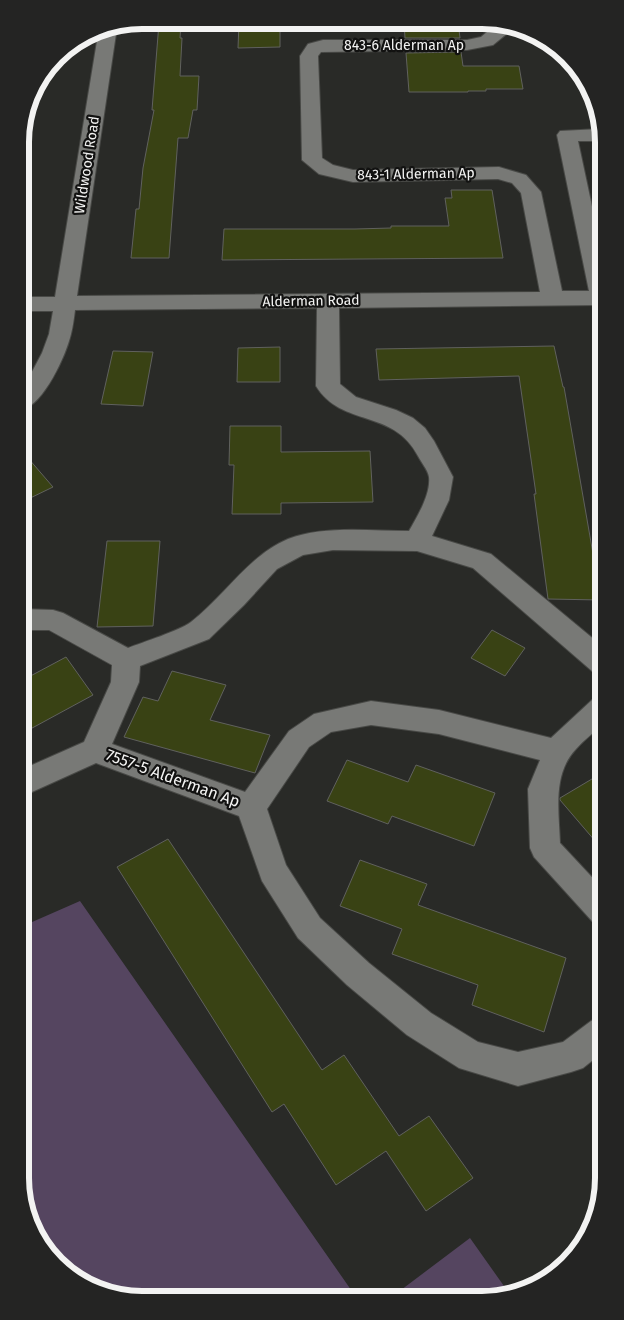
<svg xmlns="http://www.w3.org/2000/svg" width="624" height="1320" font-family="'Fira Sans',sans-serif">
<rect width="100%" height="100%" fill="#292a27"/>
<path fill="#554560" d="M80,901L356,1297L119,1298L61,1270L24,1210L23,926Z
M470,1238L511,1296H393Z"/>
<path fill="#394214" stroke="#60615e" d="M246,21H280V47L238,48L239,23H246Z
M181,22L180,38H182L180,76H199L197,110H193L188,138H178L169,258H131L136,209H139L143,168L154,110H152L159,23Z
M404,22H458L460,38H405Z
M461,52L463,66H519L523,89H486V91H468V92H409L406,53Z
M451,190H492L503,258L222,260L224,229H355L391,228V226H449L445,198H452Z
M554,346L563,387H564L601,600L548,599L534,494H536L519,376L379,380L376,349Z
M280,347V382H237L238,348Z
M113,351L153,352L143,406L101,404Z
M230,426H281V452L370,451L373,502L281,503V514H232L234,465H229Z
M22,451L53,487L22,502Z
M107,541H160L153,626L97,627Z
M492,630L525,648L505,676L471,658Z
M66,657L93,695L23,733V680Z
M172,671L226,685L210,720L270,735L255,773L124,737L143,697L158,701Z
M347,760L408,782L416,765L495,793L474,846L392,816L388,824L327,801Z
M602,773V849L560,800V798Z
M168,839L322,1070L344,1055L399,1136L429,1116L473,1178L426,1211L386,1151L336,1185L284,1104L272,1112L117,867Z
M360,860L427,884L418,905L566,958L544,1032L472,1005L478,985L392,954L402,929L340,906Z"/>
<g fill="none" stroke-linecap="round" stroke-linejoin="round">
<defs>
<path id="minor" d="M499,22H505L515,27L493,45L467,50L321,52L318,56L322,158L333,165L353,170L499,167L526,175L541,192L562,291H589L557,135L560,131L600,129V141H578L600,244V305L339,308L340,384L356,397L396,410L413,418L425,428L434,441L453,477L449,500L432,536L491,554L602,646V674L592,671L473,568L417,551L333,550L303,555L277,569L244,605L209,639L140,666L139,682L112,744L245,792L289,731L314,714L371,701L439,710L551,738L592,700L602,696V725C593,733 584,740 576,749C552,774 559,812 560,843L603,889V925L592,921L534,857L530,848L528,789L540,760L439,734L371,725L331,732L309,747L267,809L286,865L320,918L369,963L431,1013L478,1042L518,1052L563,1042L591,1021L603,1016V1052L583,1068L571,1072L518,1086L459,1068L407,1035L347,985L298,938L262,881L239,816L96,763L23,796V769L84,742L111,682L112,665L49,630H23L22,609L53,610L63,613L128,648C143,642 179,631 191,622C225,596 248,556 288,539C323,525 372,531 409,531C417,517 431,494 429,477C428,470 421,462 418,456C393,408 342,428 316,386L317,308L75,310C74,318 73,326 71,334C66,355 44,404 22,410V387L33,370L42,353L49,334L53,311H22V297H55L99,29L116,25L117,27L77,296L540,292L521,193L512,183L498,179L353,182L319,174L302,160L300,56L308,44L323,40H467L481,37Z"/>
</defs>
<use href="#minor" stroke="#484946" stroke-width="2"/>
<use href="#minor" fill="#787976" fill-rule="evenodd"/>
</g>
<g text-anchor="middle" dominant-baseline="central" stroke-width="4.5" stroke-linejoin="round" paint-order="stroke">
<g font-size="14" fill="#f3f3f2" stroke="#121211">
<text x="404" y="45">843-6 Alderman Ap</text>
<text transform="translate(87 165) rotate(-81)">Wildwood Road</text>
<text transform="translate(416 174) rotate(-1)">843-1 Alderman Ap</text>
<text transform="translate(311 301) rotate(-1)">Alderman Road</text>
</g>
<g font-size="16" fill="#f3f3f2" stroke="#121211">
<text transform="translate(173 778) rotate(20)">7557-5 Alderman Ap</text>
</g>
</g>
<path d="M0 0H624V1320H0ZM142 29H482A113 113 0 0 1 595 142V1178A113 113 0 0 1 482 1291H142A113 113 0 0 1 29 1178V142A113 113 0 0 1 142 29Z" fill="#242423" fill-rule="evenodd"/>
<path fill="none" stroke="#f3f3f2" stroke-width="6" d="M142 29H482A113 113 0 0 1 595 142V1178A113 113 0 0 1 482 1291H142A113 113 0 0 1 29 1178V142A113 113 0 0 1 142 29Z"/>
</svg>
